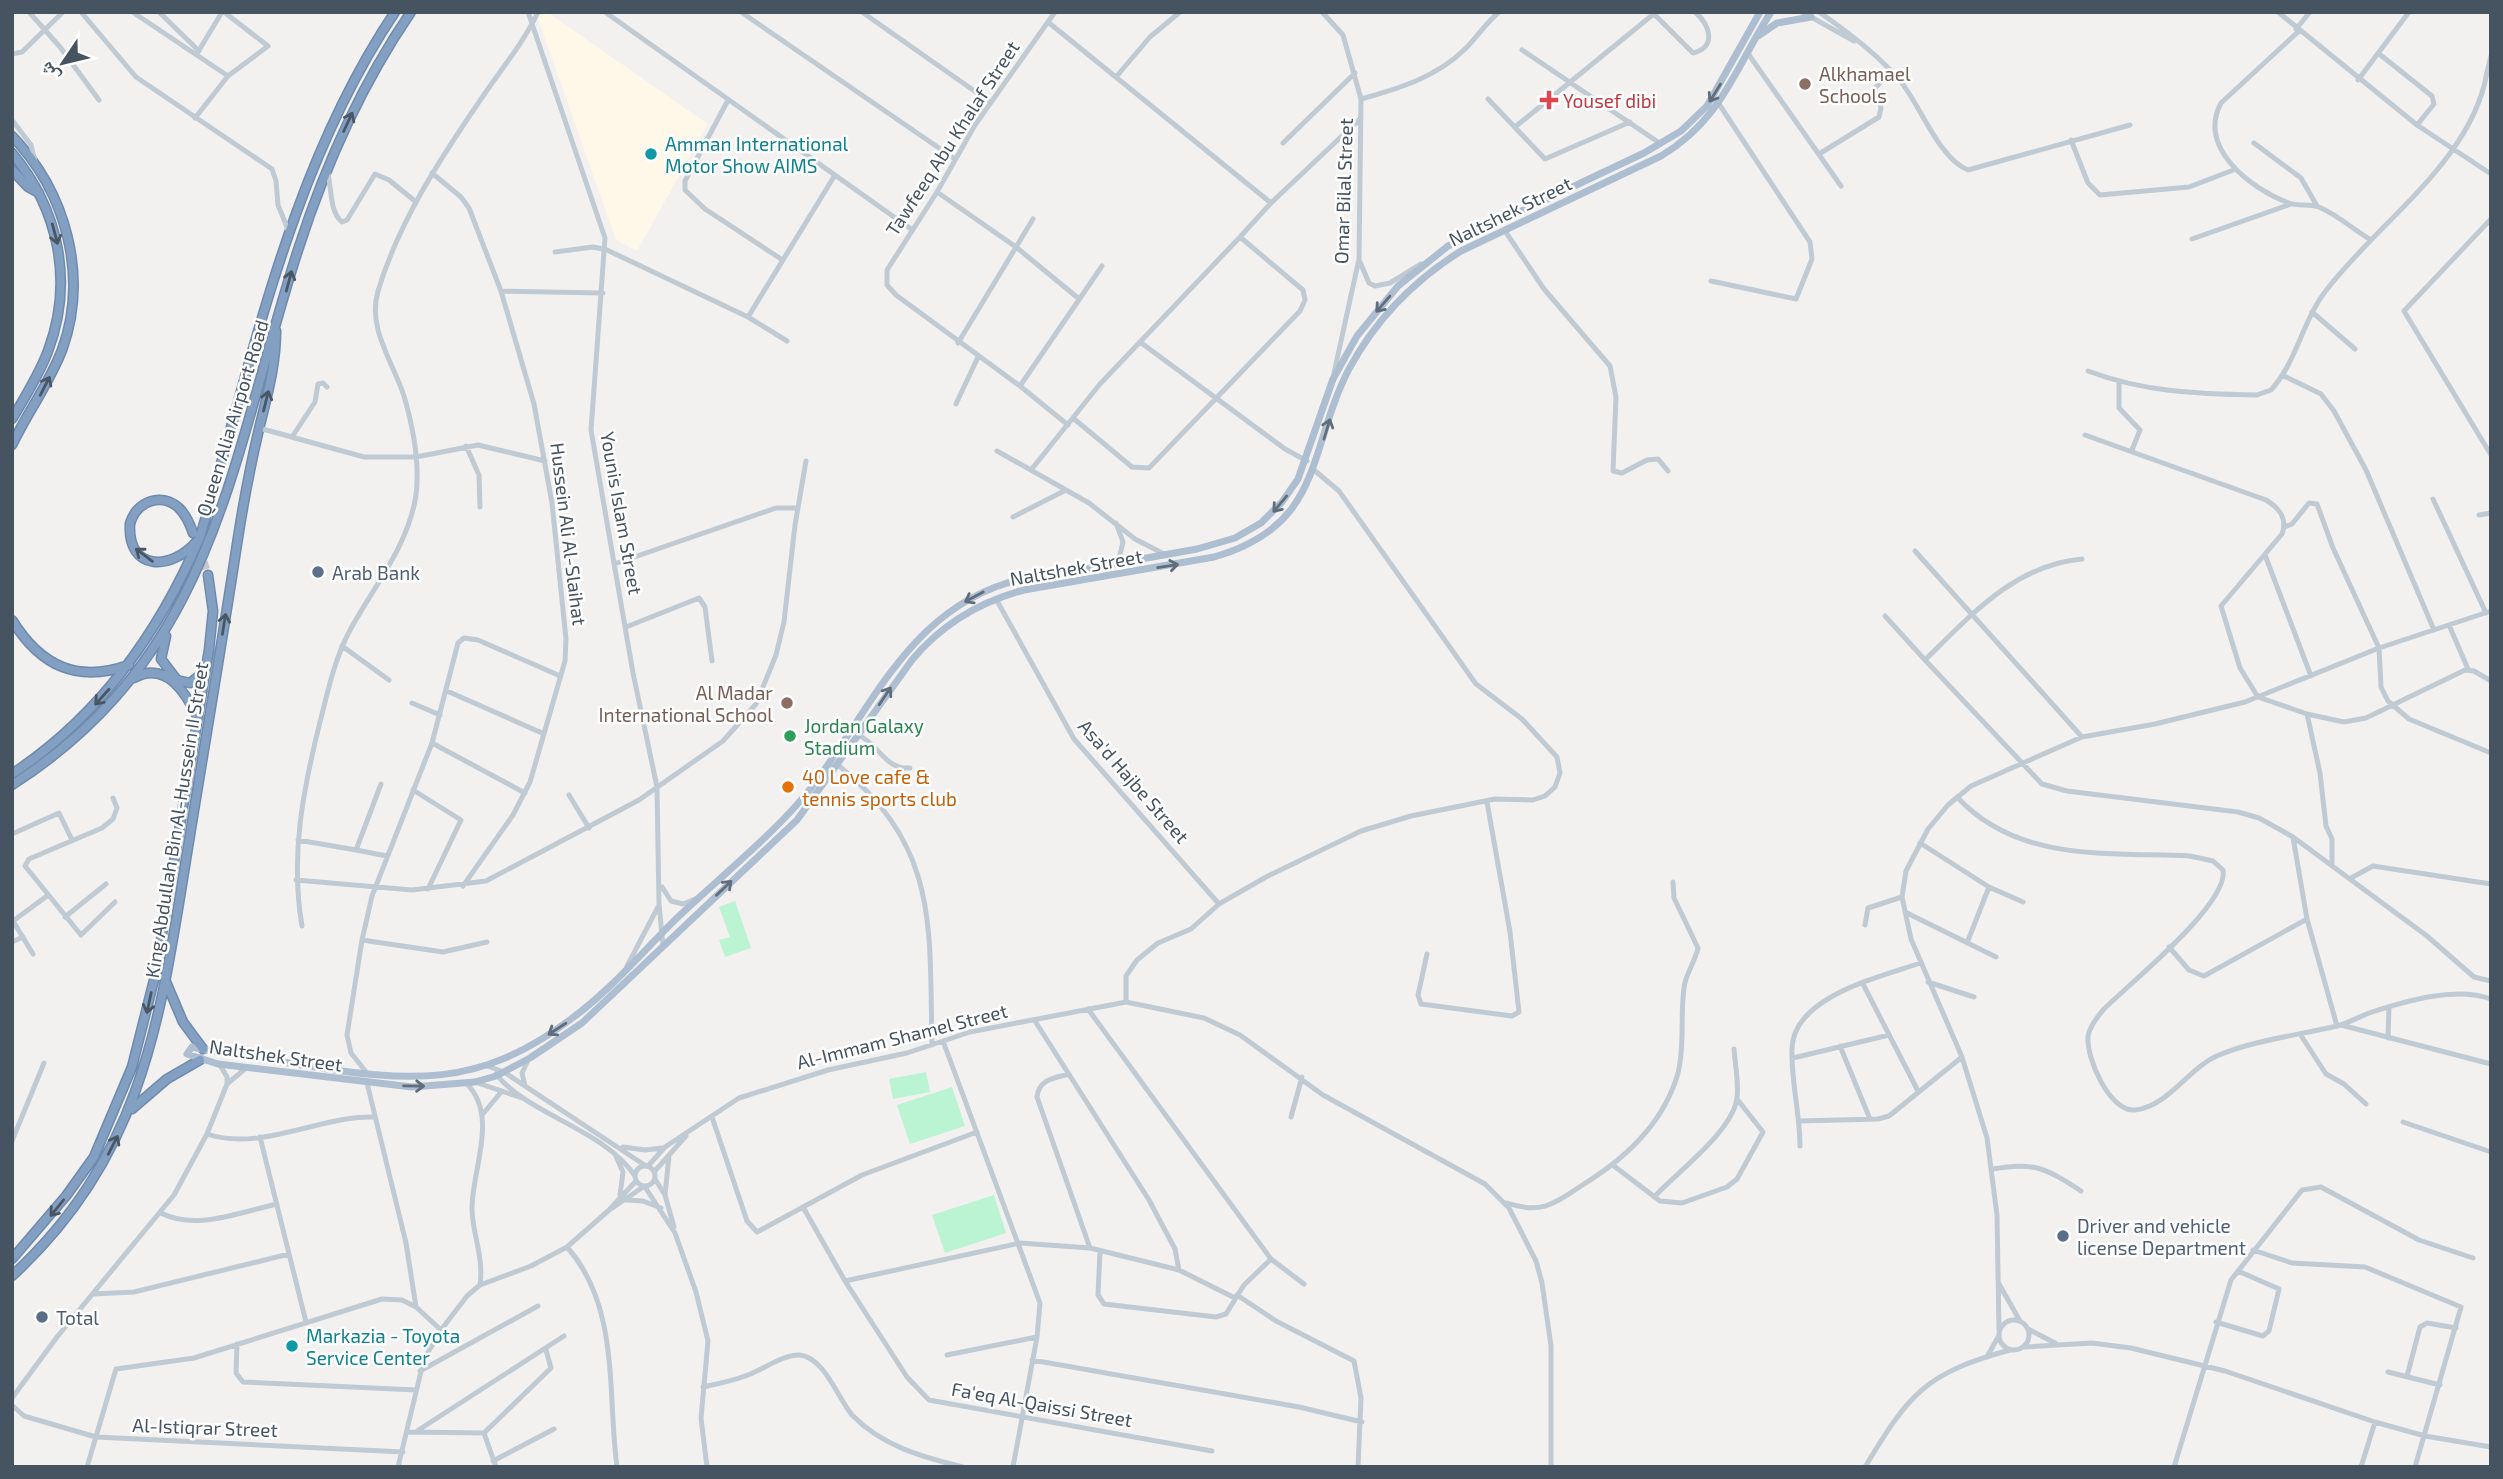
<svg xmlns="http://www.w3.org/2000/svg" width="2503" height="1479" font-family="'Exo 2','Noto Naskh Arabic',sans-serif">
<rect width="100%" height="100%" fill="#f3f0f0"/>
<path fill="#fef8e9" d="M547,12L708,124L637,251L616,240L537,16Z"/>
<path fill="#bbf4d3" d="M735,901L751,948L725,957L719,940L730,937L719,907Z
M926,1072L930,1092L893,1099L889,1079Z
M952,1087L965,1126L910,1144L897,1105Z
M994,1195L1006,1233L945,1253L932,1215Z"/>
<g fill="none" stroke-linecap="round" stroke-linejoin="round">
<path stroke="#c8c9cc" stroke-width="8" stroke-dasharray="8 4" stroke-linecap="butt" d="M196,539L208,575"/>
<defs>
<path id="highway" d="M12,136C66,192 89,276 62,350C49,384 27,413 12,445
M12,153C59,210 74,282 48,351C39,375 25,397 12,419
M12,170L28,187L39,193
M193,533C190,524 186,515 179,508C162,492 136,501 130,524C127,571 171,571 196,542
M12,620C41,667 78,683 129,665
M166,636L161,659L177,680L190,683L205,671
M134,678C166,660 186,693 198,718
M12,774C100,716 159,633 200,537C253,359 290,168 395,12
M12,785C217,653 230,460 298,250C325,166 361,85 411,12
M166,982L183,1022L203,1049
M132,1109L167,1079L200,1060
M12,1259L66,1196L94,1157L132,1067L155,976L209,650L213,611L208,575
M12,1276C147,1151 161,1012 189,841C205,742 222,643 237,544C243,505 250,467 259,429C267,396 276,365 276,331"/>
</defs>
<use href="#highway" stroke="#6e8baf" stroke-width="11"/>
<path stroke="#bfcad3" stroke-width="5" d="M29,12L60,47L99,100
M81,12L136,77L272,169L276,181L278,205L289,232
M159,12L199,51
M224,12L268,46L228,76
M528,12L605,238L591,430L633,673L657,787L659,904L663,946
M605,12L911,229
M741,12L955,159
M862,12L990,102
M1055,12L975,125L937,192L887,270V285L896,295L1020,386L1068,425
M1322,12L1343,35L1361,99L1359,259L1334,373
M1802,12L1854,41
M1819,12C1848,32 1879,55 1901,82C1920,105 1940,160 1968,170L2130,125
M2278,12L2417,125L2491,174
M134,13L228,76L195,118
M1654,14L1693,53C1717,47 1710,25 1695,12
M1048,22L1271,203L1361,118
M2296,29L2310,12
M2299,31L2221,103C2197,148 2251,189 2289,203C2299,207 2311,203 2321,208C2339,216 2354,230 2371,240
M1522,50L1661,144
M198,52L222,12
M1747,52L1841,186
M2378,53L2432,96L2434,104L2417,125
M12,54L22,52L63,12
M2491,56L2487,72L2491,74
M1116,77L1150,37L1180,12
M2358,80L2409,12
M1361,99C1398,89 1437,77 1465,49C1477,37 1486,23 1499,12
M1488,99L1545,159L1630,122
M727,102L685,181V190L705,209L781,259
M12,120L31,145L36,165
M1515,127L1656,12
M2071,140L2088,183L2100,195L2189,187L2236,169
M1283,143L1355,73
M2254,143L2301,178L2317,206
M1819,154L1879,117L1881,108L1874,89L1891,72
M327,170C332,186 329,212 342,222L347,220L375,174L389,180L416,202
M432,173L461,197L469,208L501,291L534,404L552,503L566,639L565,661L530,782L513,815L463,886
M937,192L1016,247L1078,298
M2491,219L2404,311L2491,455
M1505,231L1544,289L1610,366L1616,397L1613,471L1622,473L1647,460L1658,459L1668,471
M2192,239L2291,204
M555,252L593,247L607,250L748,317L787,341
M1360,262L1369,283L1375,286L1390,283L1421,264
M1711,281L1796,299L1812,259L1810,242L1719,104
M501,291L603,293
M2312,312L2355,349
M748,317L835,175
M1140,342L1240,237
M958,343L1033,219
M2088,371C2143,392 2198,394 2257,395L2271,390C2297,362 2303,318 2328,288C2380,221 2473,159 2487,72
M2282,375L2321,394L2334,411L2366,470L2434,630
M2119,383V408L2140,430L2132,450
M1020,386L1102,266
M956,404L978,357
M1073,418L1132,467L1149,468L1300,311L1305,300L1303,290L1240,237L1271,203
M259,428L364,457H416L478,445L545,461
M2085,435L2266,500C2279,508 2288,518 2282,534L2221,606L2240,668L2258,697L2307,714L2344,722L2366,718L2465,670L2474,671L2491,681
M292,437L315,402L318,384L323,383L327,387
M466,446L479,475L480,507
M997,451L1089,503L1135,539L1164,554
M1031,470L1100,384L1140,342L1285,449L1307,461
M2433,499L2486,613
M2479,515L2491,513
M1013,517L1066,490
M1116,523L1123,542L1118,563
M2284,527L2292,524L2309,503L2317,504L2333,548L2379,648L2381,687L2388,701L2409,719L2491,753
M1915,551L2082,737
M2265,555L2311,676
M614,564L776,508H798
M996,599L1074,739L1219,904
M1885,616L1925,660C1971,615 2015,565 2082,559
M2449,625L2468,669
M626,627L699,598L705,607L712,661
M342,646L389,680
M1925,660L2042,784L2067,791L2238,812L2259,818L2293,837L2427,936L2474,977L2491,981
M447,691L542,733
M412,703L440,715
M2307,714L2320,773L2326,826L2332,839V865
M858,735C879,744 885,770 910,768
M432,743L525,793
M838,765C940,847 929,927 932,1045
M381,784L356,850L387,856
M413,790L461,820L428,889
M569,795L589,828
M1957,797C2018,863 2108,852 2190,856L2213,861L2223,870C2229,904 2129,984 2104,1009C2097,1017 2090,1026 2088,1036C2086,1059 2110,1112 2135,1110C2168,1107 2189,1067 2219,1055C2255,1040 2299,1035 2337,1026C2349,1023 2360,1016 2372,1012C2406,1001 2456,986 2491,999
M113,798L117,808L113,819L102,828L29,859L25,866L81,935L115,902
M12,834L59,813L72,840
M298,840L356,850
M1920,843L1989,887L2023,902
M2351,878L2373,866L2491,884
M296,880L412,890L486,881L639,800L723,741L756,704L776,655L784,622L795,525L806,461
M662,887L671,901L683,904L695,899
M1905,912L1996,957
M65,917L106,884
M2307,919L2337,1026
M13,921L47,896
M13,921L33,954
M1865,925L1868,908L1902,897
M302,926C290,856 303,790 320,722C328,691 334,661 349,632C373,587 408,547 416,495C420,463 413,427 404,396C393,362 367,328 378,291C398,224 438,162 477,105C497,74 522,46 538,12
M362,940L443,952L487,942
M12,942L23,937
M1967,943L1989,887
M2169,947L2189,970L2204,976L2307,919L2293,837
M1427,954L1418,995L1421,1004L1512,1016L1519,1012L1510,932L1487,802
M627,966L658,907
M1928,982L1974,997
M1863,984L1918,1091
M1126,1002V976L1137,960L1158,943L1191,929L1219,904L1266,877L1361,831L1411,816L1495,799L1533,800L1545,796L1555,787L1560,773L1557,757L1522,719L1476,684L1339,491L1314,470
M1088,1009L1271,1259L1304,1284
M1035,1021L1149,1200L1175,1249L1179,1270
M2341,1025L2491,1064
M2300,1034L2326,1074L2344,1084L2366,1104
M2388,1038L2389,1007
M943,1041L1040,1303L1037,1337L1013,1467
M1840,1046L1870,1119
M1793,1058L1889,1035
M220,1065L227,1077V1084
M487,1066L504,1072L646,1166
M367,1073L351,1053L347,1035L362,940L372,896L432,743L458,643L464,638L478,640L558,675
M496,1074C528,1115 604,1129 635,1176
M1069,1074C1054,1078 1039,1079 1037,1097L1090,1248
M475,1082L525,1099
M367,1083L406,1243L416,1307L441,1330
M466,1083C500,1116 471,1171 472,1210C473,1236 484,1258 480,1285
M525,1086L522,1073L528,1060
M482,1115L502,1091
M712,1117L747,1221L757,1232L862,1175L977,1132
M1291,1117L1302,1077
M1800,1121L1878,1119L1889,1116L1962,1057
M2403,1122L2491,1152
M207,1134C261,1152 318,1116 373,1117
M260,1137L306,1322
M12,1141L44,1063
M1800,1146C1800,1114 1791,1081 1792,1049C1793,996 1881,977 1920,963
M623,1147L645,1150L662,1148
M615,1154L623,1172L620,1195
M635 1176a10 10 0 1 1 20 0a10 10 0 1 1-20 0Z
M648,1166L665,1147L739,1098L828,1070L907,1053L970,1032L1126,1002L1204,1018L1240,1035L1323,1095L1485,1184L1509,1208L1536,1261L1542,1283L1551,1346V1467
M1614,1166L1660,1201L1682,1203L1727,1187L1737,1179L1763,1132L1737,1099
M1993,1169C2034,1161 2047,1169 2081,1191
M654,1172L686,1136
M655,1179L665,1195L674,1227
M645,1187L675,1233L696,1292L708,1341L701,1418L707,1467
M665,1195L669,1156
M1654,1197C1676,1173 1733,1131 1737,1098C1739,1083 1735,1064 1734,1049
M627,1200L643,1201L661,1208
M1507,1203C1542,1215 1555,1203 1584,1184C1626,1158 1664,1123 1678,1073C1685,1045 1680,1016 1684,988C1685,975 1695,962 1698,948L1674,898L1673,882
M803,1207L845,1281L907,1377L929,1400L1212,1451
M608,1211L636,1181
M161,1213C196,1231 240,1212 277,1204
M567,1247C620,1307 607,1392 617,1467
M2253,1250L2292,1263L2365,1267L2461,1307L2415,1467
M1100,1251L1098,1295L1104,1304L1216,1317L1226,1314L1244,1285L1271,1259
M845,1281L1020,1243L1090,1248L1179,1270L1235,1298
M1999,1284L2020,1321
M93,1294L134,1292L289,1254
M1237,1295L1276,1321L1354,1361L1361,1398L1358,1467
M1999 1335a15 15 0 1 1 30 0a15 15 0 1 1-30 0Z
M2216,1322L2263,1336L2269,1331L2279,1289L2238,1271
M2028,1329L2055,1343
M1999,1330L1997,1215L1987,1138L1962,1057L1911,939L1902,897L1906,871L1928,829L1948,805L1971,786L2082,737L2155,724L2245,702L2379,648L2491,611
M237,1344L236,1373L243,1382L416,1390
M2024,1347L2092,1343L2131,1348L2225,1371L2375,1422L2425,1436L2491,1447
M947,1355L1037,1337
M1987,1357L1998,1337
M1032,1360L1299,1407L1362,1422
M420,1371L538,1306
M2388,1372L2440,1385
M2407,1376L2420,1327L2427,1323L2456,1328
M703,1387C717,1384 732,1381 745,1376C761,1371 783,1354 800,1355C825,1358 838,1399 852,1415C882,1446 922,1457 963,1467
M12,1398L57,1337L174,1195L207,1134L227,1084L246,1068
M12,1405L24,1416L96,1437L403,1452
M417,1431L564,1336
M408,1432L484,1433L551,1368L546,1350
M484,1433L496,1467
M493,1461L554,1429
M87,1467L116,1369L194,1358L382,1299L402,1300L416,1307
M398,1467L424,1359L441,1330L467,1296L480,1285L531,1266L567,1247L608,1211L643,1187
M1865,1467C1909,1394 1925,1373 2010,1350
M2174,1467L2231,1280L2302,1190L2321,1187L2419,1240L2473,1258
M2361,1467L2375,1422"/>
<path stroke="#adbed1" stroke-width="7" d="M1760,12L1707,106L1681,131L1644,153L1448,246L1398,286L1357,336L1333,379L1298,479L1282,502L1261,523L1235,538L1197,549L1007,583C910,613 872,706 817,780C783,827 721,876 678,917C643,951 611,990 571,1019C478,1089 410,1082 301,1065C265,1059 227,1055 192,1047L187,1054L218,1064L412,1087L475,1082L496,1076L530,1058L582,1023L797,820L912,660C942,624 979,602 1024,590L1214,557C1325,525 1307,450 1349,369C1376,319 1413,281 1461,251L1661,156C1722,120 1735,68 1771,12
M1758,36L1777,23L1811,17"/>
<use href="#highway" stroke="#83a0c3" stroke-width="8"/>
</g>
<defs><path id="oneway-shaft" d="M-6 0H5M1.5-3L5.5 0L1.5 3" fill="none" stroke-width="1.6" stroke-linecap="round" stroke-linejoin="round" transform="scale(1.75)"/></defs>
<g stroke="#606e7c">
<use href="#oneway-shaft" transform="translate(1715 93) rotate(122)"/>
<use href="#oneway-shaft" transform="translate(1383 304) rotate(131)"/>
<use href="#oneway-shaft" transform="translate(1327 429) rotate(-73)"/>
<use href="#oneway-shaft" transform="translate(1280 504) rotate(130)"/>
<use href="#oneway-shaft" transform="translate(1168 566) rotate(-9)"/>
<use href="#oneway-shaft" transform="translate(974 597) rotate(152)"/>
<use href="#oneway-shaft" transform="translate(885 696) rotate(-56)"/>
<use href="#oneway-shaft" transform="translate(724 888) rotate(-44)"/>
<use href="#oneway-shaft" transform="translate(557 1029) rotate(147)"/>
<use href="#oneway-shaft" transform="translate(414 1086) rotate(1)"/>
</g>
<g stroke="#495765">
<use href="#oneway-shaft" transform="translate(348 122) rotate(-65)"/>
<use href="#oneway-shaft" transform="translate(55 234) rotate(75)"/>
<use href="#oneway-shaft" transform="translate(289 281) rotate(-75)"/>
<use href="#oneway-shaft" transform="translate(45 386) rotate(-63)"/>
<use href="#oneway-shaft" transform="translate(266 401) rotate(-76)"/>
<use href="#oneway-shaft" transform="translate(144 555) rotate(-143)"/>
<use href="#oneway-shaft" transform="translate(224 624) rotate(-81)"/>
<use href="#oneway-shaft" transform="translate(102 697) rotate(132)"/>
<use href="#oneway-shaft" transform="translate(149 1003) rotate(102)"/>
<use href="#oneway-shaft" transform="translate(113 1145) rotate(-63)"/>
<use href="#oneway-shaft" transform="translate(57 1208) rotate(129)"/>
</g>
<g fill="#8d6e63" stroke="#fff" stroke-width="2.5">
<circle cx="1805" cy="84" r="7"/>
<circle cx="787" cy="703" r="7"/>
</g>
<path fill="#e0444e" stroke="#fff" stroke-width="2.5" d="M1545.5 89.5h7v7h7v7h-7v7h-7v-7h-7v-7h7z"/>
<g fill="#0f9aa8" stroke="#fff" stroke-width="2.5">
<circle cx="651" cy="154" r="7"/>
<circle cx="292" cy="1346" r="7"/>
</g>
<g fill="#5c6f8a" stroke="#fff" stroke-width="2.5">
<circle cx="318" cy="572" r="7"/>
<circle cx="2063" cy="1236" r="7"/>
<circle cx="42" cy="1317" r="7"/>
</g>
<circle fill="#2e9e5b" stroke="#fff" stroke-width="2.5" cx="790" cy="736" r="7"/>
<circle fill="#e8710a" stroke="#fff" stroke-width="2.5" cx="788" cy="787" r="7"/>
<g text-anchor="middle" dominant-baseline="central" stroke-width="5" stroke-linejoin="round" paint-order="stroke">
<g font-size="19" fill="#785e54" stroke="#fff" text-anchor="start">
<text x="1819" y="73">Alkhamael<tspan x="1819" dy="22">Schools</tspan></text>
<text x="773" y="692" text-anchor="end">Al Madar<tspan x="773" dy="22">International School</tspan></text>
</g>
<g font-size="19" fill="#be3a42" stroke="#fff" text-anchor="start">
<text x="1563" y="100">Yousef dibi</text>
</g>
<g font-size="19" fill="#465360" stroke="#fff">
<text transform="translate(952 138) rotate(-57)">Tawfeeq Abu Khalaf Street</text>
<text transform="translate(1343 191) rotate(-88)">Omar Bilal Street</text>
<text transform="translate(1510 211) rotate(-26)">Naltshek Street</text>
<text transform="translate(232 418) rotate(-73)">Queen Alia Airport Road</text>
<text transform="translate(622 513) rotate(80)">Younis Islam Street</text>
<text transform="translate(569 534) rotate(83)">Hussein Ali Al-Slaihat</text>
<text transform="translate(1076 567) rotate(-10)">Naltshek Street</text>
<text transform="translate(1134 781) rotate(49)">Asa'd Hajbe Street</text>
<text transform="translate(176 820) rotate(-81)">King Abdullah Bin Al-Hussein II Street</text>
<text transform="translate(902 1036) rotate(-14)">Al-Immam Shamel Street</text>
<text transform="translate(276 1055) rotate(8)">Naltshek Street</text>
<text transform="translate(1042 1404) rotate(10)">Fa'eq Al-Qaissi Street</text>
<text transform="translate(205 1427) rotate(2)">Al-Istiqrar Street</text>
</g>
<g font-size="19" fill="#0d838f" stroke="#fff" text-anchor="start">
<text x="665" y="143">Amman International<tspan x="665" dy="22">Motor Show AIMS</tspan></text>
<text x="306" y="1335">Markazia - Toyota<tspan x="306" dy="22">Service Center</tspan></text>
</g>
<g font-size="19" fill="#4e5e75" stroke="#fff" text-anchor="start">
<text x="332" y="572">Arab Bank</text>
<text x="2077" y="1225">Driver and vehicle<tspan x="2077" dy="22">license Department</tspan></text>
<text x="56" y="1317">Total</text>
</g>
<g font-size="19" fill="#27864d" stroke="#fff" text-anchor="start">
<text x="804" y="725">Jordan Galaxy<tspan x="804" dy="22">Stadium</tspan></text>
</g>
<g font-size="19" fill="#c56008" stroke="#fff" text-anchor="start">
<text x="802" y="776">40 Love cafe &amp;<tspan x="802" dy="22">tennis sports club</tspan></text>
</g>
</g>
<rect width="2503" height="1479" fill="none" stroke="#465360" stroke-width="28"/>
<g transform="translate(63 63) rotate(235)" stroke="#ffffff" stroke-width="5" paint-order="stroke">
<path d="M0-5L12 26L0 18L-12 26Z" fill="#465360"/>
<text y="-10" font-size="19" font-weight="bold" text-anchor="middle" fill="#465360">ش</text>
</g>
</svg>
